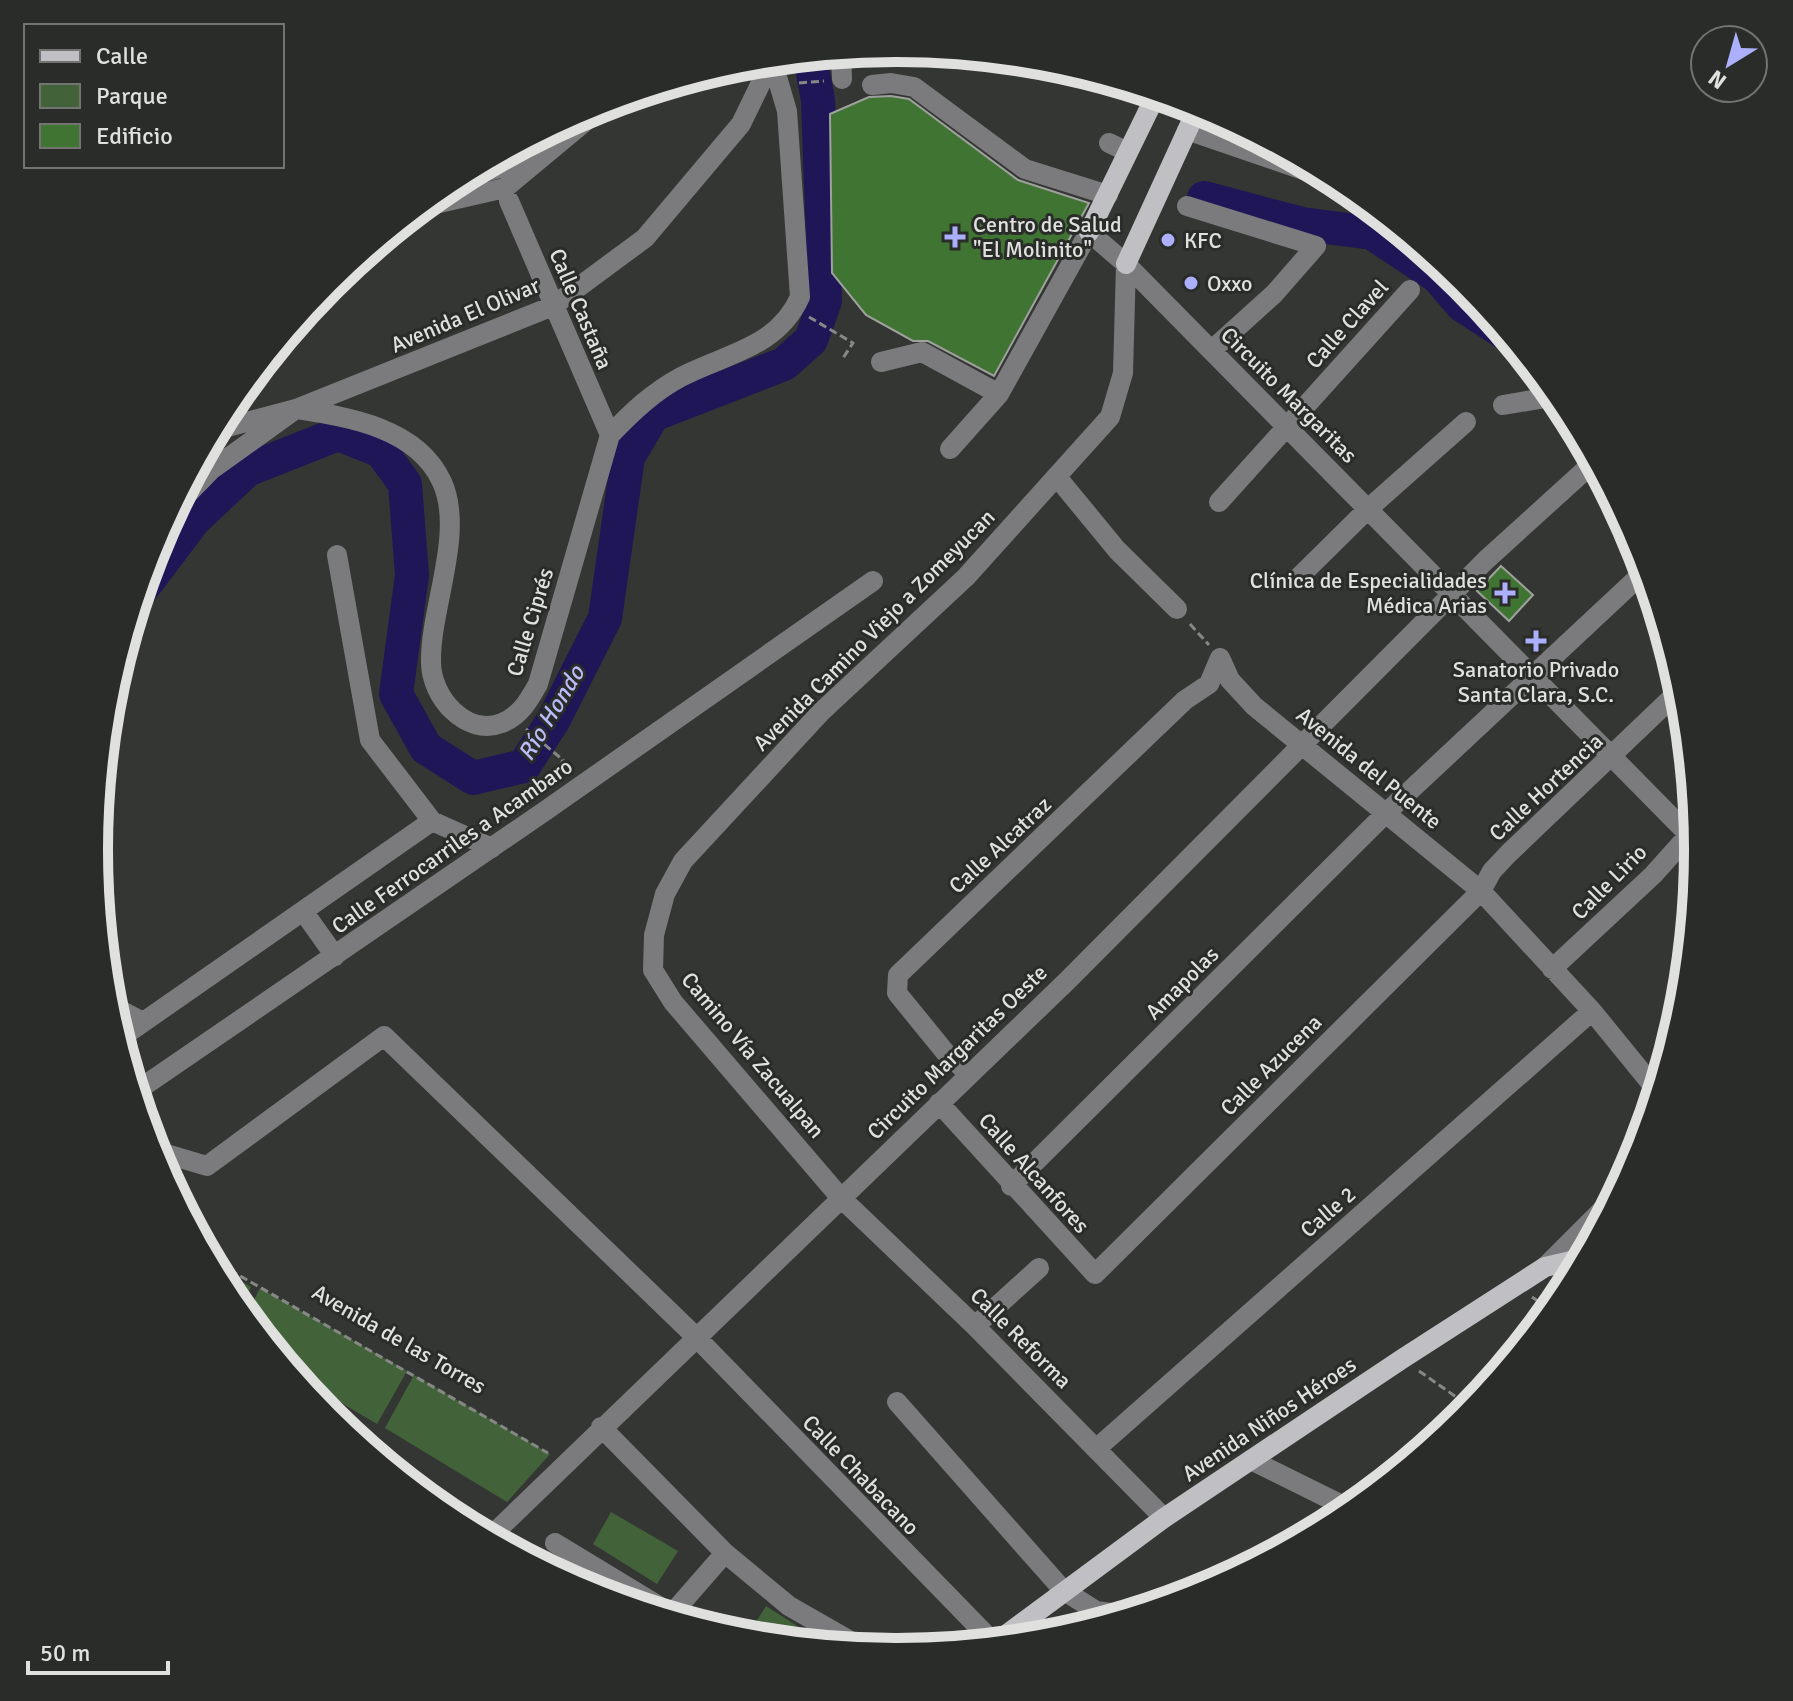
<svg xmlns="http://www.w3.org/2000/svg" width="1793" height="1701" font-family="Signika,sans-serif">
<rect width="100%" height="100%" fill="#343633"/>
<path fill="#42633a" d="M211,1263L251,1287L240,1309Z
M260,1288L407,1371L377,1424L294,1375L246,1316Z
M414,1375L550,1454L507,1502L385,1428Z
M611,1512L678,1551L657,1584L593,1544Z
M766,1606L825,1644L746,1638Z"/>
<g fill="none" stroke-linecap="round" stroke-linejoin="round">
<path stroke="#1f1658" stroke-width="34" d="M1204,198L1302,224L1372,233L1437,276L1462,305L1505,333
M141,590L194,520L247,470L338,434L381,451L405,484L412,575L396,694L426,748L473,778L524,766L554,719L605,618L628,457L653,415L784,364L811,340L825,301L818,100L810,57"/>
</g>
<path fill="#407433" stroke="#9fa19e" stroke-width="2" d="M891,96L909,99L1018,180L1089,203L994,376L928,341H913L866,315L832,273L830,114L869,97Z
M1501,566L1533,595L1509,621L1477,591Z"/>
<g fill="none" stroke-linecap="round" stroke-linejoin="round">
<path stroke="#878886" stroke-width="3" stroke-dasharray="8 4" stroke-linecap="butt" d="M799,83L824,81
M809,317L853,343L843,358
M1190,624L1209,645
M526,729L563,760L552,781
M209,1258L548,1453
M1532,1297L1552,1311
M1419,1371L1472,1408"/>
<path stroke="#7b7b7d" stroke-width="20" d="M841,53L842,79
M872,85L891,83L914,87L1025,169L1108,195
M1187,130L1344,184
M1109,143L1128,152
M463,177L500,168L530,166
M509,201L610,435
M1187,206L1316,246L1274,294L1212,350
M422,207L505,188L606,104
M1126,264L1123,373L1110,417L966,577L821,712L683,861L665,894L654,935L653,970L673,1002L840,1197L975,1326L1164,1518
M881,362L922,352L999,394
M1503,405L1557,396
M216,430L296,409L553,306L645,238L741,124L772,60
M950,449L999,394L1089,232L1126,264L1698,844
M1057,477L1117,550L1177,609
M1219,502L1410,290
M175,507L211,470L296,409C347,417 417,427 442,482C465,533 430,608 431,662C431,697 466,737 502,723C521,715 529,700 538,684L610,435C632,412 653,392 681,377C727,353 777,348 800,297L787,111L772,60
M337,555L370,740L432,821L492,848
M1296,580L1368,509L1466,422
M1220,658L1230,680L1254,706L1481,891L1592,1011L1658,1092
M303,911L335,956
M1552,969L1653,875L1697,826
M109,1004L143,1022
M119,1039L432,821
M969,1074L945,1052L897,993L898,975L1185,700L1209,684L1220,658
M135,1092L545,811L873,581
M939,1103L1095,1274L1481,891L1492,871L1508,854L1682,688
M153,1150L207,1166L384,1036L696,1337L994,1643
M1011,1186L1386,813L1646,570
M1545,1267L1618,1194
M975,1326L1039,1268
M897,1402L1063,1590L1096,1611L1126,1615
M601,1427L725,1553L789,1606L866,1650
M1096,1449L1592,1011
M1251,1460L1352,1510
M489,1538L1067,981L1486,560L1594,462
M555,1543L682,1620
M670,1616L725,1553"/>
<path stroke="#c0c0c4" stroke-width="20" d="M1089,232L1156,95
M1126,264L1198,107
M995,1643L1164,1518L1402,1359L1545,1267L1584,1258"/>
</g>
<g fill="#acaffb" stroke="#2a2c29" stroke-width="3">
<path d="M951 225h8v8h8v8h-8v8h-8v-8h-8v-8h8z"/>
<circle cx="1168" cy="240" r="8"/>
<circle cx="1191" cy="283" r="8"/>
<path d="M1501 581h8v8h8v8h-8v8h-8v-8h-8v-8h8z"/>
<path d="M1532 629h8v8h8v8h-8v8h-8v-8h-8v-8h8z"/>
</g>
<g text-anchor="middle" dominant-baseline="central" stroke-width="6" stroke-linejoin="round" paint-order="stroke">
<g font-size="22" fill="#e0e1df" stroke="#2a2c29" text-anchor="start">
<text x="973" y="224">Centro de Salud<tspan x="973" dy="25">"El Molinito"</tspan></text>
<text x="1184" y="240">KFC</text>
<text x="1207" y="283">Oxxo</text>
<text x="1487" y="580" text-anchor="end">Clínica de Especialidades<tspan x="1487" dy="25">Médica Arias</tspan></text>
<text x="1536" y="669" text-anchor="middle">Sanatorio Privado<tspan x="1536" dy="25">Santa Clara, S.C.</tspan></text>
</g>
<g font-size="22" fill="#e0e1df" stroke="#2a2c29">
<text transform="translate(581 309) rotate(67)">Calle Castaña</text>
<text transform="translate(465 315) rotate(-23)">Avenida El Olivar</text>
<text transform="translate(1347 324) rotate(-48)">Calle Clavel</text>
<text transform="translate(1289 395) rotate(45)">Circuito Margaritas</text>
<text transform="translate(530 622) rotate(-73)">Calle Ciprés</text>
<text transform="translate(874 630) rotate(-45)">Avenida Camino Viejo a Zomeyucan</text>
<text transform="translate(1369 768) rotate(39)">Avenida del Puente</text>
<text transform="translate(1546 787) rotate(-43)">Calle Hortencia</text>
<text transform="translate(1000 845) rotate(-43)">Calle Alcatraz</text>
<text transform="translate(452 846) rotate(-35)">Calle Ferrocarriles a Acambaro</text>
<text transform="translate(1609 882) rotate(-45)">Calle Lirio</text>
<text transform="translate(1182 983) rotate(-45)">Amapolas</text>
<text transform="translate(957 1052) rotate(-44)">Circuito Margaritas Oeste</text>
<text transform="translate(753 1055) rotate(50)">Camino Vía Zacualpan</text>
<text transform="translate(1271 1065) rotate(-45)">Calle Azucena</text>
<text transform="translate(1034 1173) rotate(48)">Calle Alcanfores</text>
<text transform="translate(1328 1212) rotate(-41)">Calle 2</text>
<text transform="translate(1021 1338) rotate(45)">Calle Reforma</text>
<text transform="translate(399 1339) rotate(30)">Avenida de las Torres</text>
<text transform="translate(1269 1419) rotate(-34)">Avenida Niños Héroes</text>
<text transform="translate(861 1475) rotate(46)">Calle Chabacano</text>
</g>
<g font-size="24" font-style="italic" fill="#b9bcf9" stroke="#2a2c29">
<text transform="translate(551 713) rotate(-59)">Río Hondo</text>
</g>
</g>
<path d="M0 0H1793V1701H0ZM108 850a788 788 0 1 1 1576 0a788 788 0 1 1-1576 0Z" fill="#2a2c29" fill-rule="evenodd"/>
<path fill="none" stroke="#e0e1df" stroke-width="10" d="M108 850a788 788 0 1 1 1576 0a788 788 0 1 1-1576 0Z"/>
<rect x="24" y="24" width="260" height="144" fill="#2a2c29" stroke="#737472" stroke-width="2"/>
<rect x="40" y="50" width="40" height="12" fill="#c0c0c4" stroke="#737472" stroke-width="2"/>
<text x="96" y="64" font-size="24" fill="#e0e1df">Calle</text>
<rect x="40" y="84" width="40" height="24" fill="#42633a" stroke="#737472" stroke-width="2"/>
<text x="96" y="104" font-size="24" fill="#e0e1df">Parque</text>
<rect x="40" y="124" width="40" height="24" fill="#407433" stroke="#737472" stroke-width="2"/>
<text x="96" y="144" font-size="24" fill="#e0e1df">Edificio</text>
<g transform="translate(1729 64) rotate(217)"><circle r="38" fill="#2a2c29" stroke="#737472" stroke-width="2"/>
<path d="M0-6L14 30L0 20L-14 30Z" fill="#acaffb"/>
<text y="-12" font-size="22" font-weight="bold" text-anchor="middle" fill="#e0e1df">N</text>
</g>
<path d="M28 1661v12h140v-12" fill="none" stroke="#e0e1df" stroke-width="4"/>
<text x="40" y="1661" font-size="24" fill="#e0e1df" stroke="#2a2c29" stroke-width="6" paint-order="stroke">50 m</text>
</svg>
